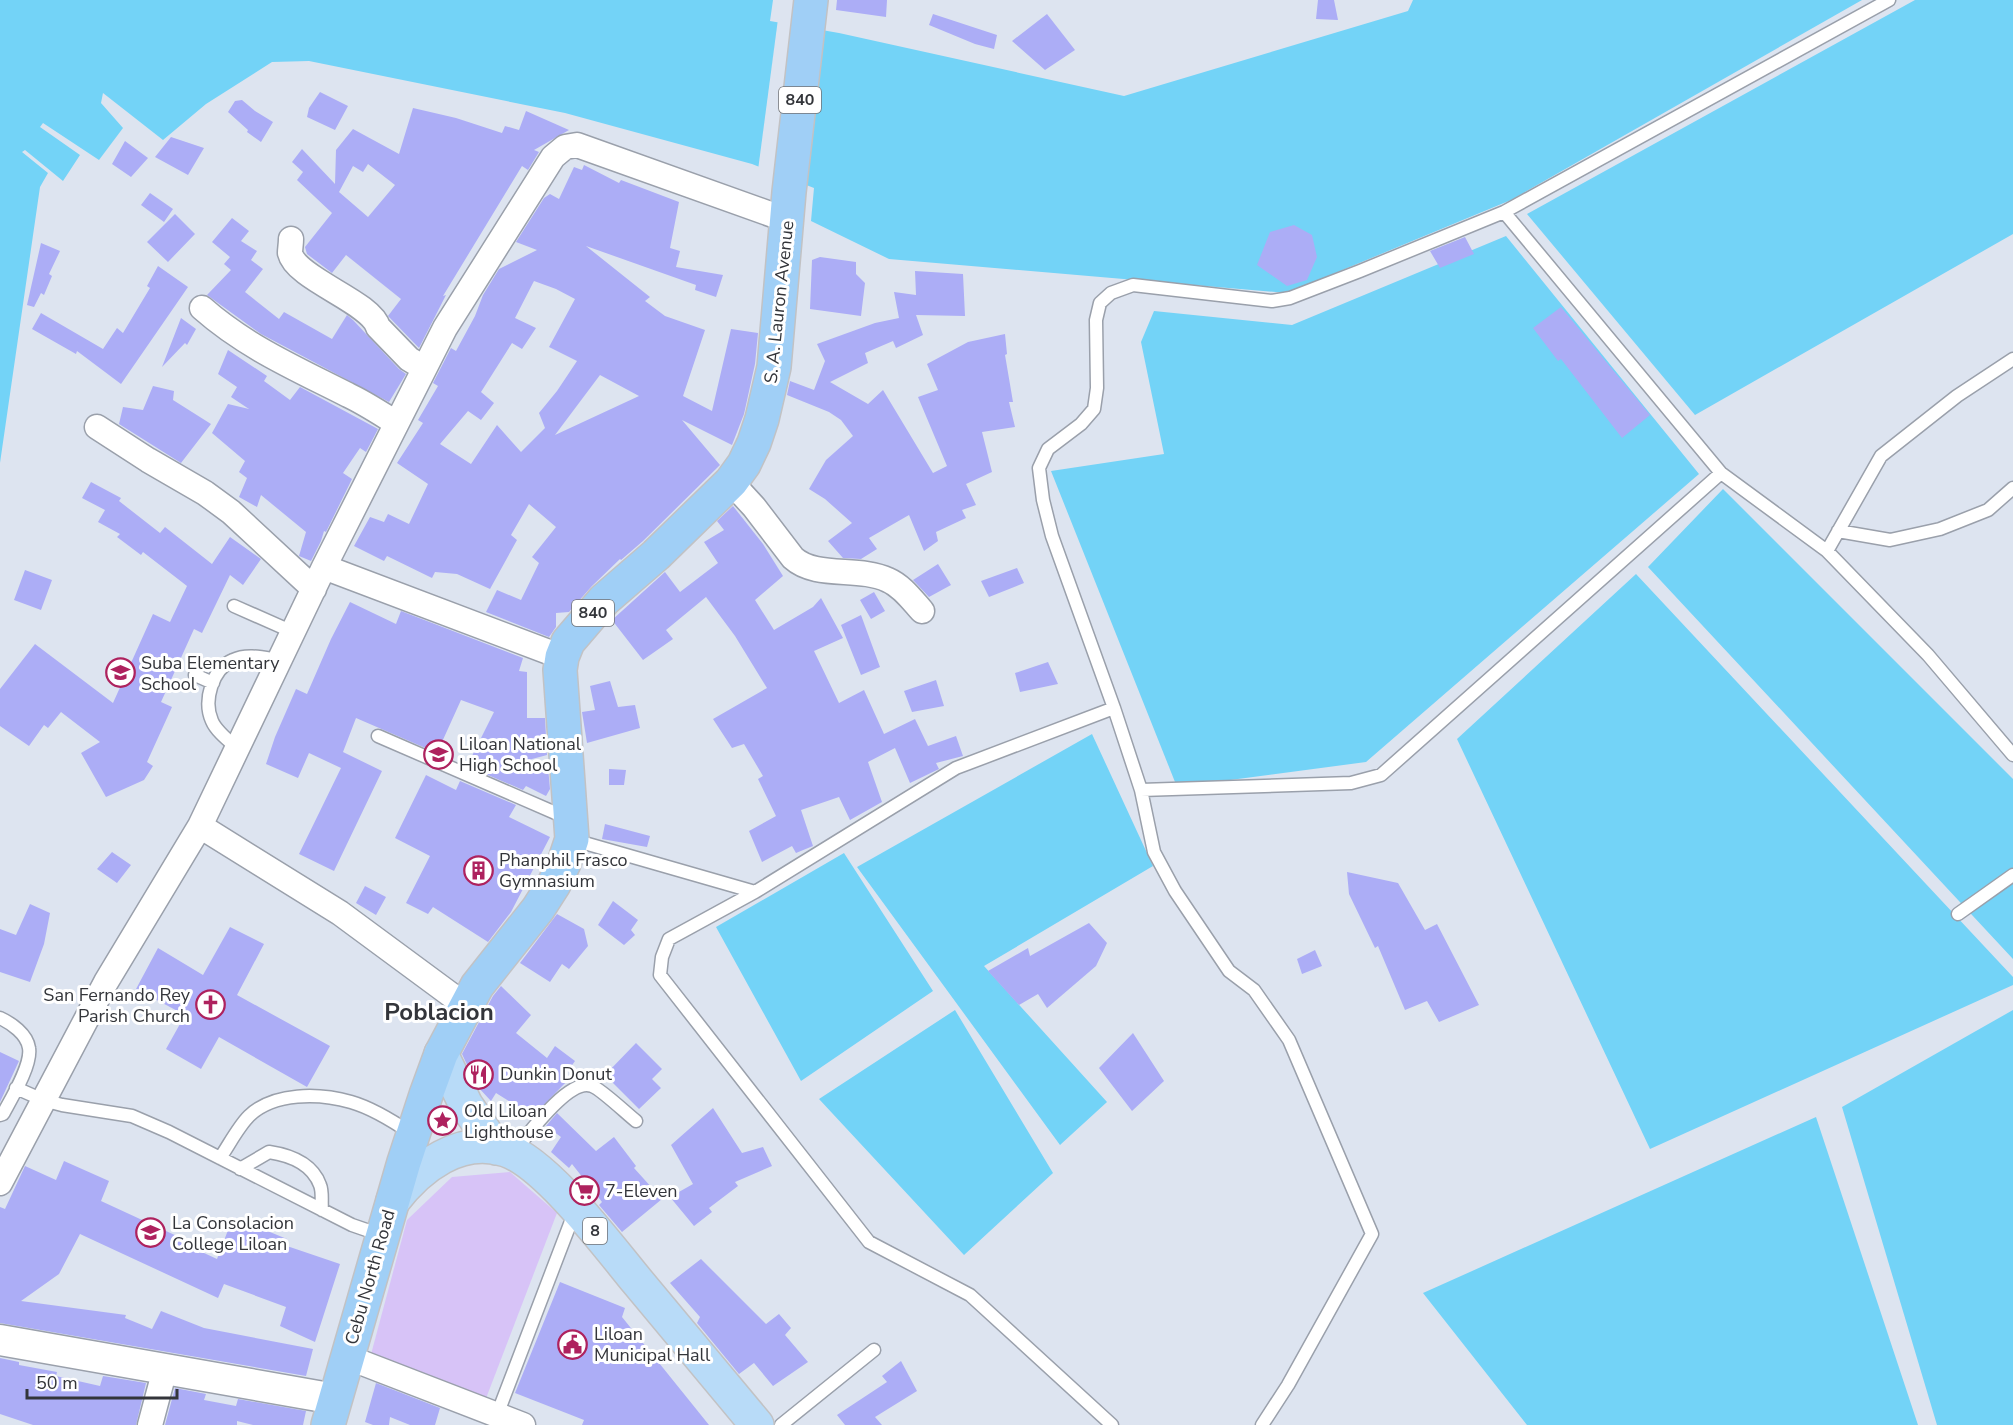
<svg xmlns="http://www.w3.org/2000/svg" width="2013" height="1425" font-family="'Nunito Sans',sans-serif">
<rect width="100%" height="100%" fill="#dde4f0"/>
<path fill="#d7c3f7" d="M510,1172L557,1213L485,1401L370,1358L407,1220L452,1177Z"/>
<path fill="#73d3f7" d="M0,0H773L770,21L839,33L1124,96L1408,11L1413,0H1862L1511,200L1287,293L889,259L811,221L814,188L752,164L565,113L309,61L272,62L206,104L163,140L103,93L101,103L123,128L99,160L43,123L40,127L80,155L63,181L25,150L22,152L48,173L40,187L0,463Z
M1915,0H2013V234L1695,415L1527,214Z
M1506,236L1699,474L1366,762L1177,787L1051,471L1164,454L1141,342L1154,311L1292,325Z
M1723,489L2013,779V959L1648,567Z
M1636,574L2013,977V985L1650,1149L1457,739Z
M1092,734L1153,866L984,966L1107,1102L1060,1145L857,867Z
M844,853L933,991L801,1081L716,927Z
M955,1010L1053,1173L964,1255L819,1099Z
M2013,1010V1425H1937L1842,1107Z
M1816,1117L1918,1425H1527L1423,1293Z"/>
<path fill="#dde4f0" d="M778,19L793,23L802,187L758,170Z"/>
<path fill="#acadf6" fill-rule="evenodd" d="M837,0H887L886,17L836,10Z
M1318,0H1334L1338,20L1316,19Z
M933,14L997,35L994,49L975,44L929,25Z
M1047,14L1075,50L1045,70L1012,41Z
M320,92L348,106L335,130L307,117L309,108Z
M242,100L255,111L273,122L261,142L247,132L248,130L228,112L235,101Z
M413,108L456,118L502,133L505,126L519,130L526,111L569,130L534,150L539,152L528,170L522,166L443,296L446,295L419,348L388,316L401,299L346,255L332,273L307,254L305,247L332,213L297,180L303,172L292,162L302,149L335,184L336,150L353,129L399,154ZM368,164L395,185L368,217L339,192L353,166L363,172Z
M171,137L204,148L188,175L155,157Z
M125,141L148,158L131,177L112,164Z
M584,165L619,183L621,180L679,202L670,248L680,251L676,267L723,275L716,297L695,290L696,285L586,246L650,297L645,301L665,316L705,330L683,396L712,411L731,329L758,333L755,364L744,414L732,445L682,420L720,465L643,541L621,560L620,559L592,586L569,612L556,613V627L549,637L486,612L497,590L521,600L539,563L532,557L556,527L529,504L511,535L517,540L490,589L457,574L435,572L432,578L387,556L384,561L354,546L370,517L384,522L388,514L409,524L428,484L397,463L423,423L418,420L438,386L433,383L451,348L456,351L475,316L483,295L499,269L537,250L516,242L544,198L550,194L559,199L574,167L582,170ZM534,281L556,289L575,299L549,347L577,361L557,391L539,413L545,428L521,452L497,425L471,464L440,444L468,411L481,420L494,403L481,392L512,343L522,349L536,328L515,318ZM600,375L639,396L555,435Z
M150,193L173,209L164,222L141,205Z
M175,214L195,234L168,262L147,242Z
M232,218L249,231L241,241L257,251L251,260L263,269L245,292L279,319L284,312L332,339L347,315L353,320L399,369L406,374L389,402L261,334L207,295L231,270L224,264L230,257L212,242Z
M1294,225L1312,235L1317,257L1307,280L1287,286L1257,265L1270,232Z
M1465,237L1474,254L1440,268L1430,251Z
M41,243L60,251L49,274L52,276L44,295L41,293L34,307L27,305Z
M820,257L856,262V274L865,283L861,316L810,309L812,260Z
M158,266L188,287L121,384L77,351L76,354L32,329L41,313L103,349L117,328L123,333L150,288L147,286Z
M915,271L963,274L965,316L916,315L923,335L896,348L893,341L865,353L868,363L830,382L868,404L883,390L933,473L947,466L918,397L938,390L927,364L968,342L1005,334L1007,354L1005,355L1013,402H1009L1015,427L982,432L992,472L966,484L976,505L962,510L966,518L936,532L938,541L924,551L909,515L869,538L877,549L861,559L843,558L828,541L852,523L825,499L809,489L826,460L853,436L841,420L829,412L787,395L790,381L814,390L825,361L817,344L875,323L899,318L894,292L916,295Z
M1561,307L1650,415L1622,438L1561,359L1558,361L1533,328Z
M181,318L196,329L187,345L185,343L162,367Z
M228,350L267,376L264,381L290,400L300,387L378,429L366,452L360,448L343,473L352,479L326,532L324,531L321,541L311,561L299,556L306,532L261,495L257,507L239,497L247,478L239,472L245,461L212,433L228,404L249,409L231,397L237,387L218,374Z
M153,386L174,391L173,400L211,424L181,463L119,424L123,407L143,410Z
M91,482L121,498L119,501L160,533L165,527L212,564L230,537L261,559L243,585L230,575L202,633L194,629L161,702L172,707L147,762L153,766L144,780L106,797L81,753L100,742L61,712L48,728L44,725L29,746L0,726V689L35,644L113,703L153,614L170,622L187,586L143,552L141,555L117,537L120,534L98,522L105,510L82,498Z
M733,506L763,544L783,576L755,600L774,630L813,607L821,598L843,638L814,651L839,703L864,690L884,734L915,719L928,746L956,736L963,756L936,763L939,769L910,783L895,748L868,762L882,802L850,820L839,797L801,810L813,846L796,853L792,846L762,862L749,831L776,816L758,779L763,776L744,744L732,748L713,719L767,688L735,636L706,597L666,630L673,639L643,660L612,620L665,572L680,592L718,563L704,542L724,530L717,521Z
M938,564L951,585L929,597L913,580Z
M1017,568L1024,583L989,597L981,581Z
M25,570L52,580L41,610L14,600Z
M874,592L885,611L871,619L860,600Z
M350,602L396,624L401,611L523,658L519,671L527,672V718H545L547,755L506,766L548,767L550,789L546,796L526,786L523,790L467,766L494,712L461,700L437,753L356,718L343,752L382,771L334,871L299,854L341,768L309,753L298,778L266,764L275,737L296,689L307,694L331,639Z
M861,615L880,667L861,675L841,625Z
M1048,662L1058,684L1020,692L1015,673Z
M936,680L944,706L912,712L904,691Z
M610,681L618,707L635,705L640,728L587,743L582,712L595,710L590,686Z
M609,769L626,770L624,785H609Z
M426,775L456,790L460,781L516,805L509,817L550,837L511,912L488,942L433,907L428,914L406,903L430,856L395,838Z
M605,824L650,836L647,847L602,839Z
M112,852L131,865L117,883L97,869Z
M1347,872L1398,883L1425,930L1437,924L1479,1005L1439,1022L1427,1001L1405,1010L1378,946L1375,948L1349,894Z
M365,886L386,897L376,915L356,903Z
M613,901L638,920L631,930L635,935L624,945L598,925Z
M30,904L50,913L44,944L30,982L0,972V929L16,935Z
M557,914L584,929L588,946L569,969L562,964L550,982L520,963Z
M1089,923L1107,943L1096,966L1047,1008L1038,994L1019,1005L988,971L1028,948L1030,956Z
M230,927L264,944L237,995L330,1046L307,1087L219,1037L201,1069L166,1049L185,1015L136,989L158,948L203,975Z
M1315,950L1322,966L1302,974L1297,959Z
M501,986L531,1015L516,1033L547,1058L555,1046L575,1061L565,1075L569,1079L533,1116L496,1093L491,1101L477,1086L462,1054L493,996Z
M1133,1033L1164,1081L1132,1111L1099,1068Z
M636,1043L662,1069L652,1079L661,1088L639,1109L605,1075Z
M0,1052L19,1061L0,1102Z
M713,1108L742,1153L763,1147L772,1166L735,1182L738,1186L709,1208L712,1212L694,1226L670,1197L693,1184L671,1145Z
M557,1113L596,1151L614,1137L636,1166L634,1168L662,1199L622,1232L599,1205L602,1202L572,1164L569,1168L551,1152L561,1137L546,1126Z
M64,1161L109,1181L101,1201L179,1237L178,1241L217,1259L233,1217L287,1239L284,1245L340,1264L315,1342L280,1326L286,1307L224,1284L218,1298L80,1234L59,1274L21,1301L126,1315L125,1318L152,1329L161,1311L204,1328L313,1349L306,1376L0,1323V1207L5,1209L25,1166L56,1180Z
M701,1259L766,1324L779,1314L791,1328L785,1335L808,1362L773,1386L754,1363L739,1374L697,1323L700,1317L670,1283Z
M560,1282L625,1308L622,1317L709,1425H582L584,1420L515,1393Z
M0,1358L19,1362V1365L57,1372L56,1376L100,1386L103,1376L146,1383L136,1425H33L0,1414Z
M901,1361L917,1391L875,1417L882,1425H845L837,1415L887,1382L882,1376Z
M376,1383L440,1408L435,1425H410L390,1417L389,1425H373L365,1422Z
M175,1388L206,1394L204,1400L236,1406L238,1399L306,1411L303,1425H253L237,1421V1425H165Z"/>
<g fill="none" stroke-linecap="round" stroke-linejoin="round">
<defs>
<path id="service" d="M1504,212L1721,473L1827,551L1928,655L2013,755
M1838,531L1890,540L1940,529L1988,510L2013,488
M1827,551L1881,456L1957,396L2013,359
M234,606L293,632
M195,675L213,683
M378,736L567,818
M237,748C229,741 216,731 212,721C203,701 212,669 233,660C247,653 265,658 279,660
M1141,790L1351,783L1381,775L1721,473
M574,840L755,892
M1958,914L2013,875
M0,1018C11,1023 27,1034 29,1048C32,1065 11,1099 3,1114L0,1115
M16,1088L43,1100L62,1105L132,1116L169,1132L352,1225L381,1235
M513,1153C526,1137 569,1077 592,1086C601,1089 627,1114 636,1121
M220,1158C229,1145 238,1127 249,1116C274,1092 319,1093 351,1102C372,1108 393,1121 412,1134
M240,1169L269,1152C289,1155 312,1163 320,1185C323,1192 321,1202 322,1210
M497,1415L575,1211
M781,1425L874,1350
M1112,1425L970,1295L869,1242L660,975L662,957L669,939L755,892L956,768L1114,708
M1262,1425L1288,1385L1372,1234L1289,1040L1254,990L1229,971L1175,891L1154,852L1141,790L1114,708L1052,536L1043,500L1039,468L1048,449L1081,424L1094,409L1097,388L1096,320L1100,303L1111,293L1133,285L1272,301L1290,298L1360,271L1504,212L1889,0"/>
<path id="minor" d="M291,239C291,244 290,249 290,253C296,279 371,302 378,327L409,359L424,368
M202,308C246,347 297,369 348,395C365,403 380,413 396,423
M97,427L148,460L205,493L231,512L314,589
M731,482L754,507L793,558C816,579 859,566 888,580C902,586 912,600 922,611
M324,567L562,657
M200,826L340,913L466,1006
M0,1183L106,982L200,826L324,567L445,328L553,157L565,147L577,145L787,220
M347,1357L523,1425
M150,1425L165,1369"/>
<path id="tertiary" d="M0,1340L335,1399"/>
<path id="primary" d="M441,1054L466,1105L496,1148
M393,1201C419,1167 460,1135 506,1150C547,1164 608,1246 637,1281C677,1329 717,1377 757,1425"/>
<path id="trunk" d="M328,1425L404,1162L426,1095L441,1054L477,986L538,909L554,884L564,863L572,839L560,670L562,657L568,642L604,600L656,555L731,482L744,464L754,443L762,419L774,367L789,192L811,0"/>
</defs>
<use href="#service" stroke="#9aa0ab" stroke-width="15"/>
<use href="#minor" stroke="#9aa0ab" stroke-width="27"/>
<use href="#tertiary" stroke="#9aa0ab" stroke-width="33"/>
<use href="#primary" stroke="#c2c2c4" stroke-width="36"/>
<use href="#trunk" stroke="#c2c2c4" stroke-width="36"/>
<use href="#service" stroke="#fff" stroke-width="12"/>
<use href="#minor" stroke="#fff" stroke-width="24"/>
<use href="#tertiary" stroke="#fff" stroke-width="30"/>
<use href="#primary" stroke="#b8dbf8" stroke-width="33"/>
<use href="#trunk" stroke="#a0cff6" stroke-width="33"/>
</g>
<defs>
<symbol id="school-ring" viewBox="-11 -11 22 22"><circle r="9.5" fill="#fff" stroke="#ae225e" stroke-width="1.5"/><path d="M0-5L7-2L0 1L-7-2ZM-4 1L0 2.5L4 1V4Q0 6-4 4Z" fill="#ae225e"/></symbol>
<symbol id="building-ring" viewBox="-11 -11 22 22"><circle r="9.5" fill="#fff" stroke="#ae225e" stroke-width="1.5"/><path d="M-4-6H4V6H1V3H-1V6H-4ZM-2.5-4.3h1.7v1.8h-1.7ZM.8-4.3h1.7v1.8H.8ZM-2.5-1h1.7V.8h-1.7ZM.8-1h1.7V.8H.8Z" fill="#ae225e"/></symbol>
<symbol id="church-ring" viewBox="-11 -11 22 22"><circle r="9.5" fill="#fff" stroke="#ae225e" stroke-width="1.5"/><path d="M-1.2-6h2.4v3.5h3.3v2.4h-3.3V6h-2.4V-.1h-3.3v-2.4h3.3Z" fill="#ae225e"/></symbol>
<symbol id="restaurant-ring" viewBox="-11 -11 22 22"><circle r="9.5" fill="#fff" stroke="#ae225e" stroke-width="1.5"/><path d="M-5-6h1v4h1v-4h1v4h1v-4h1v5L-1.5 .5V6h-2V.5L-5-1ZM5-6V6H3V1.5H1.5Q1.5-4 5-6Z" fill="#ae225e"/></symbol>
<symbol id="sight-ring" viewBox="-11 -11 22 22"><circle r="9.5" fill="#fff" stroke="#ae225e" stroke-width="1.5"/><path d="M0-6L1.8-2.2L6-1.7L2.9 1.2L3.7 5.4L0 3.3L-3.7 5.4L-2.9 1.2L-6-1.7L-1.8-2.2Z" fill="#ae225e"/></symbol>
<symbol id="supermarket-ring" viewBox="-11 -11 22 22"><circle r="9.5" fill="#fff" stroke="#ae225e" stroke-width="1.5"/><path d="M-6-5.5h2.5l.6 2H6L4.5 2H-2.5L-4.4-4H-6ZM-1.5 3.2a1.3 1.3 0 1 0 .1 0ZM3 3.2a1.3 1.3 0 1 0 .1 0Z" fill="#ae225e"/></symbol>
<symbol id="university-ring" viewBox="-11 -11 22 22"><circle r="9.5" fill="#fff" stroke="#ae225e" stroke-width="1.5"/><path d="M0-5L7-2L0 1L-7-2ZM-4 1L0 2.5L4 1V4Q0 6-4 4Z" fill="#ae225e"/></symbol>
<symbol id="civic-ring" viewBox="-11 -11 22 22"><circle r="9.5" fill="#fff" stroke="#ae225e" stroke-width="1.5"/><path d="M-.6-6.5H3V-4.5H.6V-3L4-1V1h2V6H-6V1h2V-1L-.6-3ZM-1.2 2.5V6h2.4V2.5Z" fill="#ae225e"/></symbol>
</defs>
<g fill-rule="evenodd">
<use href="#school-ring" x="104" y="656" width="33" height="33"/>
<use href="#school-ring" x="422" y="738" width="33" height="33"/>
<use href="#building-ring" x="462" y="854" width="33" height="33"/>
<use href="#church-ring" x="194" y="988" width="33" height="33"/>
<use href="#restaurant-ring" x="462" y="1058" width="33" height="33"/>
<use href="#sight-ring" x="426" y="1104" width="33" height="33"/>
<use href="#supermarket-ring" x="568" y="1174" width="33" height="33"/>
<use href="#university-ring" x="134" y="1216" width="33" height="33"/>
<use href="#civic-ring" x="556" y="1328" width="33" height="33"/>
</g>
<g text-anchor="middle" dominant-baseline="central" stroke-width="6" stroke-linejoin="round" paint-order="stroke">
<g fill="#fff" stroke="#707275" stroke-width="1.5">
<rect x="779" y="87" width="42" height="26" rx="4.5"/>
<rect x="572" y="600" width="42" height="26" rx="4.5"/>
<rect x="583" y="1218" width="24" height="26" rx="4.5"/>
</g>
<g font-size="16" font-weight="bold" fill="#33353a">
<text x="800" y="100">840</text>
<text x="593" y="613">840</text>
<text x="595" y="1231">8</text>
</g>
<g font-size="18" fill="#33353a" stroke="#fff">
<text transform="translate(779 302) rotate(-84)">S. A. Lauron Avenue</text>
<text transform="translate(370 1277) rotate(-74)">Cebu North Road</text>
</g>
<g font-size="18" fill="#33353a" stroke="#fff" text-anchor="start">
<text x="141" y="663">Suba Elementary<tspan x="141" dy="21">School</tspan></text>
<text x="459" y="744">Liloan National<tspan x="459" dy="21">High School</tspan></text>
<text x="499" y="860">Phanphil Frasco<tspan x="499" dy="21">Gymnasium</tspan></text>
<text x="190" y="995" text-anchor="end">San Fernando Rey<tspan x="190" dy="21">Parish Church</tspan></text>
<text x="500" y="1074">Dunkin Donut</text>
<text x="464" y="1111">Old Liloan<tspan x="464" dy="21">Lighthouse</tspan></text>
<text x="605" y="1191">7-Eleven</text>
<text x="172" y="1223">La Consolacion<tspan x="172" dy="21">College Liloan</tspan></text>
<text x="594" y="1334">Liloan<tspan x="594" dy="21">Municipal Hall</tspan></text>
</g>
<g font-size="24" font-weight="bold" fill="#33353a" stroke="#fff">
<text x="439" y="1012">Poblacion</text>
</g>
</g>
<path d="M27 1389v9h150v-9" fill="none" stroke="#33353a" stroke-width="3"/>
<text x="36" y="1389" font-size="18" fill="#33353a" stroke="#ffffff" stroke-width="4.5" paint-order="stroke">50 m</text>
</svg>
